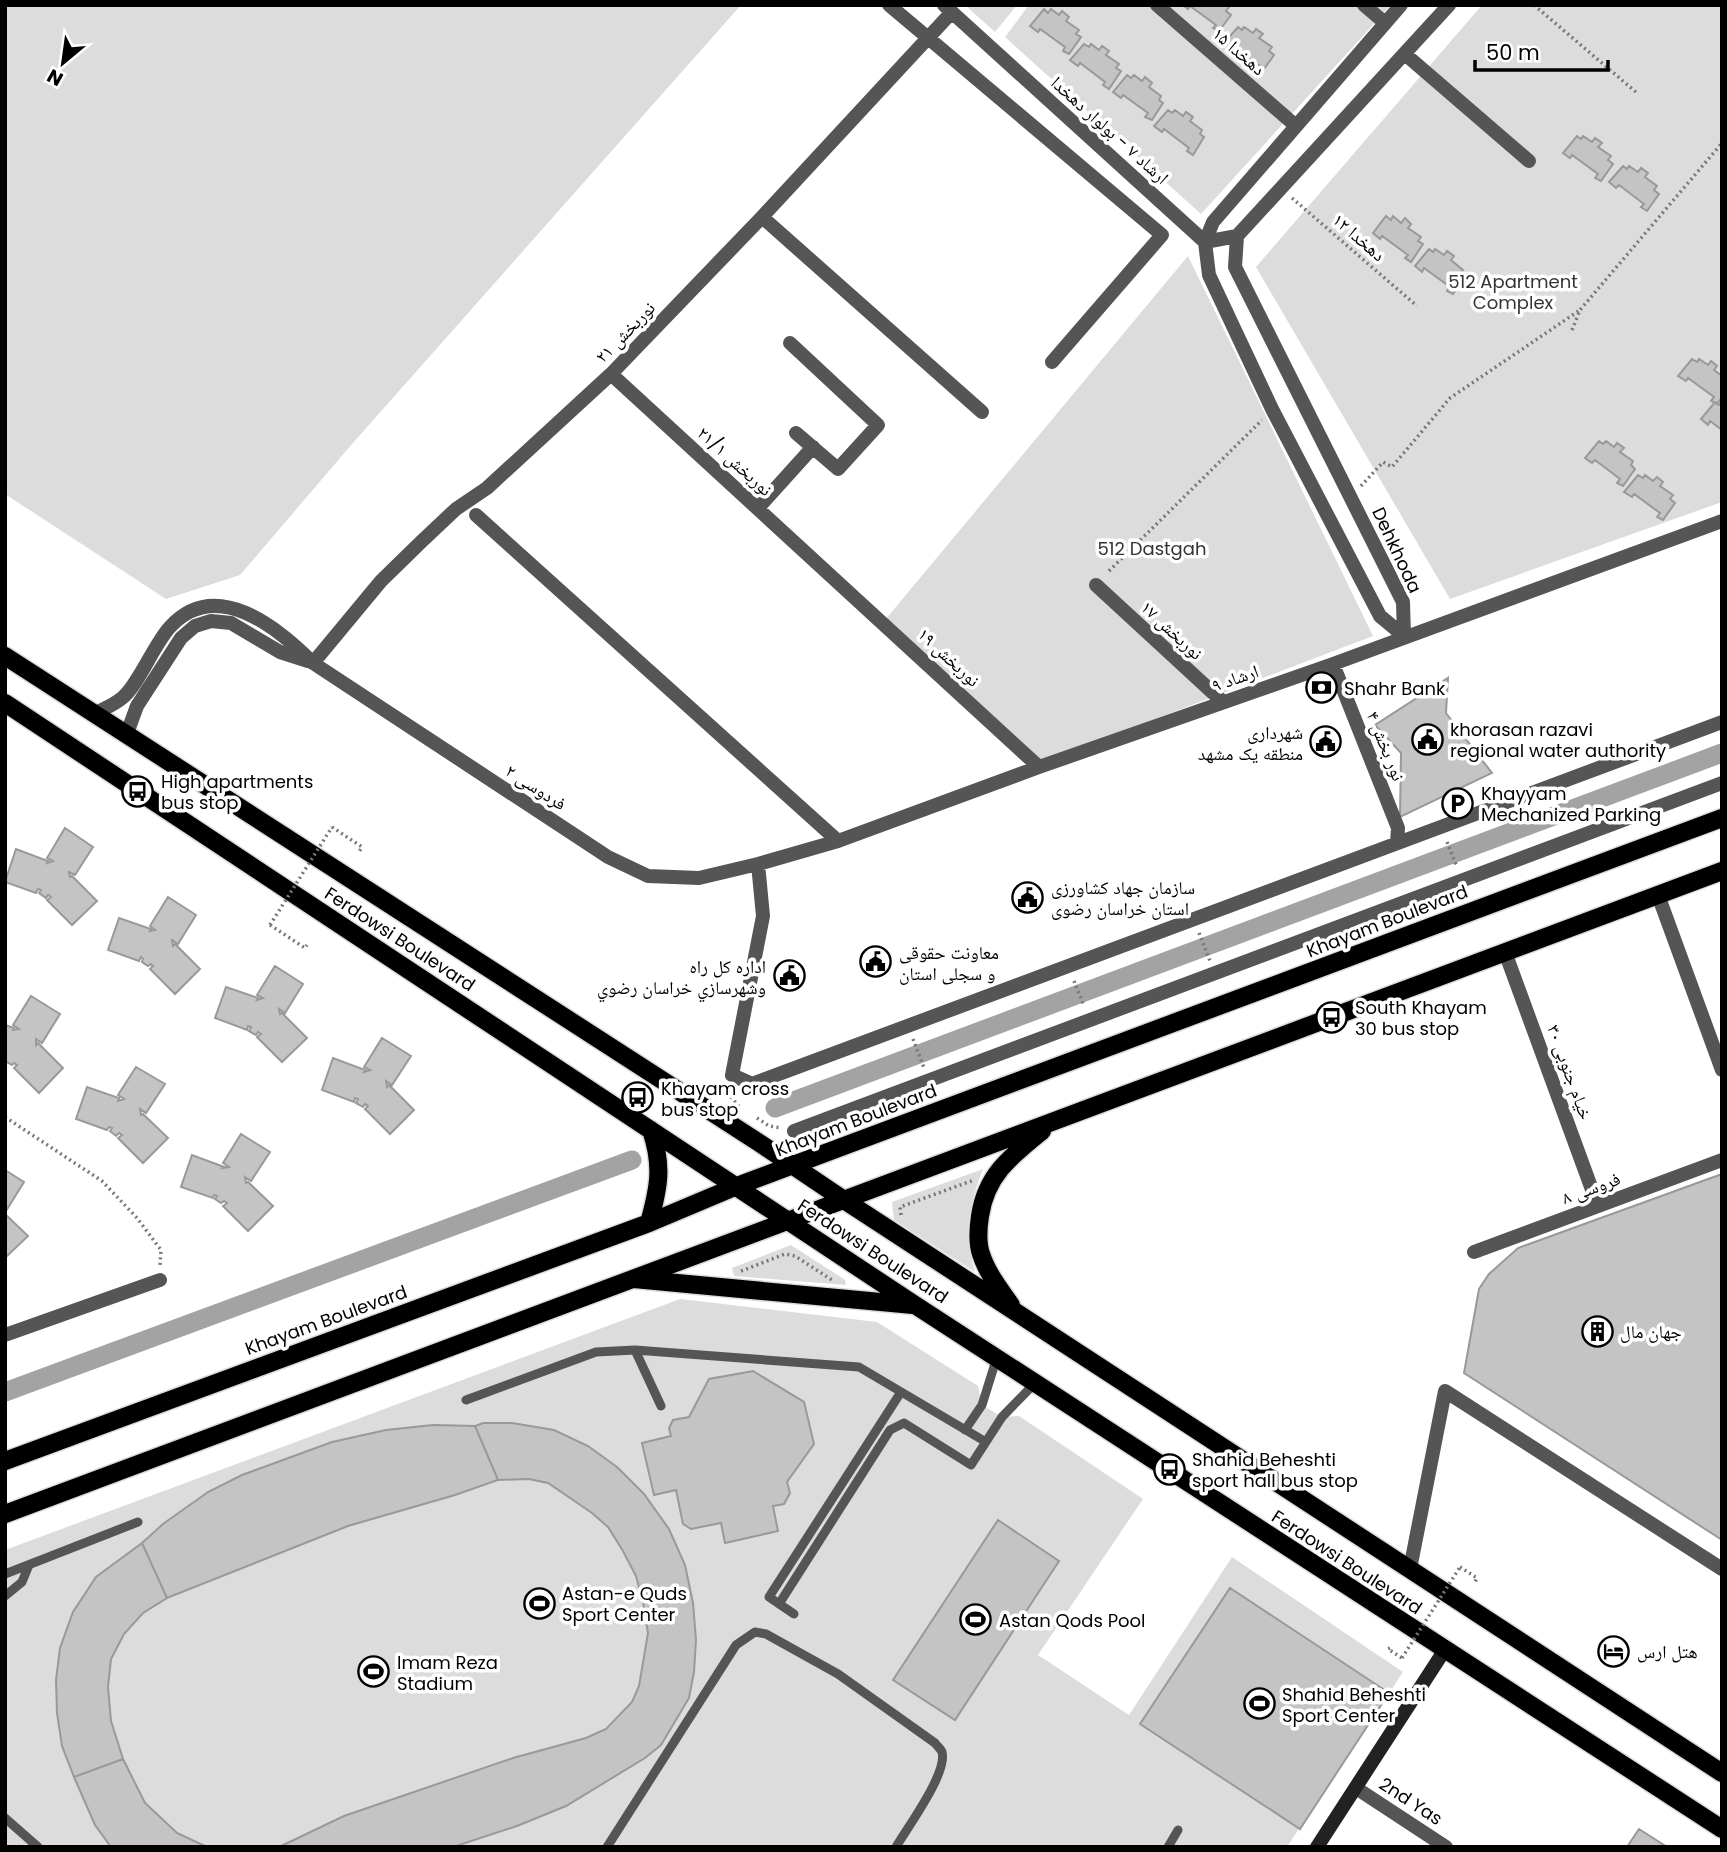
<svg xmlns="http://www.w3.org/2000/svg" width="1727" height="1852" font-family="Poppins,'Noto Naskh Arabic',sans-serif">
<rect width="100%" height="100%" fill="#fff"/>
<path fill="#dcdcdc" d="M5,5H741L352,444L240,575L166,599L5,494Z
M965,5H1017L995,32Z
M1029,5H1391L1201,214L1005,37Z
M1482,5H1722V502L1450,599L1256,267Z
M1188,256L1373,636L1042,762L885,620Z
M983,1169C969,1204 963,1236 975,1272L894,1220L892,1202Z
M791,1245L845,1280L846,1285L734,1276L732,1268Z
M680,1299L877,1322L978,1386L982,1405L1002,1417L1019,1416L1143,1499L1038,1655L1129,1715L1232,1557L1403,1672L1287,1847H5V1550Z"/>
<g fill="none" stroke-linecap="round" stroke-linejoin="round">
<path stroke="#a3a3a3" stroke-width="19" d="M775,1108L1722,753
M5,1392L632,1160"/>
</g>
<path fill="#c4c4c4" stroke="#999" stroke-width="2" d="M1183,5H1226L1229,7L1226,11L1231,15L1219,31L1213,28L1216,25L1190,6L1188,9Z
M1044,9L1048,13L1051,9L1059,15L1062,11L1069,17L1066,21L1079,30L1076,34L1081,37L1069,54L1063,51L1065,47L1040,29L1038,32L1030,26Z
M1238,27L1242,30L1244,27L1253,33L1256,29L1263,34L1259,38L1272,47L1269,51L1274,55L1262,72L1256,68L1259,65L1233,46L1231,49L1224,43Z
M1084,44L1089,47L1091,44L1099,50L1102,46L1109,51L1106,55L1119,64L1116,68L1121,71L1109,89L1103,85L1105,82L1080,63L1078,66L1070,60Z
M1127,75L1131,78L1134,75L1142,81L1145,77L1152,83L1149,87L1161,96L1159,100L1163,103L1152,120L1145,117L1148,113L1123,95L1121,98L1113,92Z
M1168,110L1172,113L1175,110L1183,116L1186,112L1193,117L1190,121L1202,130L1200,134L1204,137L1193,155L1187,151L1189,148L1164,129L1162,132L1154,126Z
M1577,136L1581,139L1583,136L1592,142L1595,138L1602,143L1598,147L1611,156L1608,160L1613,164L1601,181L1595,178L1598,174L1572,155L1570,158L1563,153Z
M1623,166L1627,169L1629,166L1638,172L1641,168L1648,173L1645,177L1657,186L1654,190L1659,194L1647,211L1641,207L1644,204L1619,185L1616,188L1609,182Z
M1386,216L1391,220L1393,216L1401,223L1405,218L1411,224L1408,228L1421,237L1418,241L1423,244L1411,262L1405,258L1408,255L1382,236L1380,239L1373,233Z
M1429,249L1433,252L1435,249L1444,255L1447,251L1454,256L1451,260L1463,270L1461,274L1465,277L1453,294L1447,291L1450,287L1424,268L1422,272L1415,266Z
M1692,359L1697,362L1699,359L1708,365L1711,361L1717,366L1714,370L1722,376V397L1717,404L1711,401L1714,397L1688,378L1686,381L1678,376Z
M1715,402L1719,405L1722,402V430L1710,421L1708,425L1701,419Z
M1599,441L1603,444L1606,441L1614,447L1617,443L1624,448L1620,452L1633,461L1631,465L1635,469L1623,486L1617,483L1620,479L1595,460L1592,463L1585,458Z
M1638,475L1643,478L1645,475L1653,481L1657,477L1663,482L1660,486L1673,495L1670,499L1675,503L1663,520L1657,517L1660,513L1634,494L1632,497L1624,492Z
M1448,678L1446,713L1492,773L1400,817L1401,753L1375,725Z
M65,828L93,847L75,875L69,872L70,877L72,876L97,901L72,925L47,900L51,897L48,895L46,898L39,893L41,890L38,889L36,893L5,882L16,849L48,861L47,863L53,861L47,858Z
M168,897L196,915L178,944L172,940L173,946L175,944L200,969L175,994L150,969L153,966L151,964L148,966L142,962L143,959L141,957L139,961L108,950L119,918L151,929L150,931L155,930L150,926Z
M275,966L303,984L285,1013L279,1009L280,1014L282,1013L307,1038L282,1062L257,1037L261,1034L258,1032L256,1035L249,1031L251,1027L248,1026L247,1030L215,1018L226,987L258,998L257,1000L263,998L257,995Z
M31,996L60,1014L42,1043L36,1039V1045L38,1043L63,1068L39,1093L14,1068L17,1065L14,1063L12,1065L5,1061V1025L14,1028L13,1030L19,1029L13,1025Z
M382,1038L411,1056L392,1085L386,1081L387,1087L389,1085L414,1110L390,1134L365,1109L368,1106L365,1104L363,1107L356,1103L358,1099L355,1098L354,1102L322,1090L333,1058L365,1070L364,1072L370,1070L364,1067Z
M136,1067L165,1084L146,1113L140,1109L141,1115L143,1114L168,1138L143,1163L118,1138L122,1135L119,1133L116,1136L110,1131L112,1128L109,1127L107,1130L76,1119L87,1087L119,1098L118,1101L124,1099L118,1095Z
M241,1134L270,1152L251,1181L245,1177L246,1183L248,1182L273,1206L248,1231L223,1206L227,1203L224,1201L221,1203L215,1199L217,1196L214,1195L213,1198L181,1187L192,1155L224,1167L223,1168L229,1167L223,1163Z
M5,1170L24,1182L6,1211L5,1210Z
M1722,1174V1540L1464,1373L1479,1289L1489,1274L1518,1248Z
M5,1214L28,1236L5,1258Z
M753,1371L804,1402L814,1444L787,1482L790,1493L784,1504L773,1506L778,1531L725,1543L721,1523L691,1529L683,1524L676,1490L654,1495L642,1443L671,1436L669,1428L673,1420L689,1417L709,1379Z
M483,1423H512L554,1430L588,1446L617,1467L644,1494L669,1529L685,1565L693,1603L696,1640L694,1672L689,1698L661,1745L645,1758L566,1806L517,1826L453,1847H279L344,1816L513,1758L586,1738L606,1729L632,1702L639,1686L648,1633L643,1602L636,1576L623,1551L608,1527L592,1513L548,1483L529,1479L498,1480L475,1426Z
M433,1425L475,1426L498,1480L455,1495L348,1526L167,1598L142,1543L163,1524L208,1492L242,1475L332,1442L386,1430Z
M998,1520L1059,1561L955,1720L893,1680Z
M142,1543L167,1598L143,1613L124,1634L111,1659L108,1687L111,1721L123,1759L74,1777L62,1746L57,1713L56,1680L60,1648L73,1612L96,1577Z
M1230,1588L1389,1693L1300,1829L1140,1724Z
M123,1759L145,1803L177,1833L207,1847H111L95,1825L74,1777Z
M1639,1829L1667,1847H1627Z"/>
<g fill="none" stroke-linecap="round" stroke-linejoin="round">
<defs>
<path id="primary" d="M5,656L761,1144L844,1200L1722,1773
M5,703L915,1305L1722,1829
M649,1223C659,1187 663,1166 651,1130
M634,1279L913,1305
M1011,1305C1000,1289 987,1273 981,1254C977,1242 978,1229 980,1216C986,1175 1011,1156 1042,1131
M5,1461L649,1223L737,1186L1722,818
M5,1514L1722,871"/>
</defs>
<use href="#primary" stroke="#dbdbdb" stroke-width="21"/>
<path stroke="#777" stroke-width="3.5" stroke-dasharray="2 3.5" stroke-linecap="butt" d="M1534,5L1637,93
M1292,198L1417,306
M1572,330L1580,310L1722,143
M1361,486L1383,462L1392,467L1450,398L1580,310
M1109,571L1262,420
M332,827L362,847L359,852
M1447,842L1457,867
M270,925L305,948L307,945
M1199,933L1210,961
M1074,981L1084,1006
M913,1039L924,1068
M728,1087L727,1092L741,1109
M5,1117L102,1181L137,1218L161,1250L160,1265
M757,1118L769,1126L782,1128
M901,1215L900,1207L974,1180
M741,1271L785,1254L795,1256L832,1280
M1460,1567L1477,1578L1475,1582
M1390,1648L1388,1649L1402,1658"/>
<path stroke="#555" stroke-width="9" d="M635,1350L661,1406
M466,1400L596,1352L635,1350L859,1367L986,1442
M965,1430L982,1405L997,1357
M5,1574L138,1522
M5,1596L22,1582L29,1565
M779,1604L890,1430L904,1423L971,1465L1002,1417L1036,1382
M794,1614L769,1597L901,1392
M5,1818L38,1847
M607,1847L736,1645L755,1632L766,1634L838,1674L935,1743C937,1746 941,1749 942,1752C948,1773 907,1828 896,1847
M1168,1847L1178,1830"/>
<path stroke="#555" stroke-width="14" d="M889,5L1162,235L1052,362
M944,5L1205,242L1237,236
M1157,5L1296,126
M1364,5L1385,23
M1401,5L1213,222L1205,242L1209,275L1272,409L1380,616L1404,636
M1406,55L1529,161
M762,217L982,412
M790,343L878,425L838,469L796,433
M611,374L1039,767
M758,508L813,447
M476,515L838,841
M1096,585L1223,702
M1404,636L1403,602L1235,267L1237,236L1449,5
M313,663L381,581L422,541L456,509L487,488L611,374L762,217L952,12
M1333,664L1398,828L1397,843
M94,714C103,709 114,705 122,698C138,686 154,644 170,627C216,577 277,627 313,663L608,857L648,876L699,878L758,864L838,841L1039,767L1333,664L1722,521
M126,736L137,706L181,638L195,626L211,621L231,623L280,652L308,661
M758,864L763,916L732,1075L752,1084L1722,722
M1658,895L1722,1070
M1505,952L1598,1206
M794,1131L1722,783
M1474,1252L1722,1160
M5,1335L160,1280
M1410,1569L1445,1391L1722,1569
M1356,1788L1446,1847"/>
<path stroke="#222" stroke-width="14" d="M1317,1847L1444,1651"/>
<use href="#primary" stroke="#000" stroke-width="18"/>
<path stroke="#777" stroke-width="3.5" stroke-dasharray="2 3.5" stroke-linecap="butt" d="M270,925L332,827
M1402,1658L1460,1567"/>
</g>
<defs>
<symbol id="bank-ring" viewBox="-11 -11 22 22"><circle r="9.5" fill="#fff" stroke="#000" stroke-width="1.5"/><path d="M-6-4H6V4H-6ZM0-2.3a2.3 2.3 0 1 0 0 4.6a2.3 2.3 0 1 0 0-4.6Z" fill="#000"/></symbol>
<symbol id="civic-ring" viewBox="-11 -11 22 22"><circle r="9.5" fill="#fff" stroke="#000" stroke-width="1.5"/><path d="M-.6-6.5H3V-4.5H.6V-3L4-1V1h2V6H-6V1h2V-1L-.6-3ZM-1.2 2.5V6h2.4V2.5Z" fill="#000"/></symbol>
<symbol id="bus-ring" viewBox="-11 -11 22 22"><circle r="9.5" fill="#fff" stroke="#000" stroke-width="1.5"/><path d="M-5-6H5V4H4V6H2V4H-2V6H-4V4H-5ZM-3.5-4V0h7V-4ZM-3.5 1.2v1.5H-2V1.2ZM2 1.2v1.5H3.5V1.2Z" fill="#000"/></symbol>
<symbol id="parking-ring" viewBox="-11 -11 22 22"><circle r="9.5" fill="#fff" stroke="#000" stroke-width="1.5"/><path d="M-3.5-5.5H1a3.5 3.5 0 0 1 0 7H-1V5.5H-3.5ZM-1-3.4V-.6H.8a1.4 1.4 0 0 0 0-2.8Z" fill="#000"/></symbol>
<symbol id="building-ring" viewBox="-11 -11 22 22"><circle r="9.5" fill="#fff" stroke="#000" stroke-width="1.5"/><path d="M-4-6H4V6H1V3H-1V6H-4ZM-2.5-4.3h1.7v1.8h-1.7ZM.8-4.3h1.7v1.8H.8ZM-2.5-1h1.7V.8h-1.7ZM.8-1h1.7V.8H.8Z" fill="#000"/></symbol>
<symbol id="stadium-ring" viewBox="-11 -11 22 22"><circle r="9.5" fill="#fff" stroke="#000" stroke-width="1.5"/><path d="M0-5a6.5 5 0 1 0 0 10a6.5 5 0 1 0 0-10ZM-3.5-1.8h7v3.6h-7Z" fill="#000"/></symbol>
<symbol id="hotel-ring" viewBox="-11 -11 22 22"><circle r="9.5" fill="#fff" stroke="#000" stroke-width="1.5"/><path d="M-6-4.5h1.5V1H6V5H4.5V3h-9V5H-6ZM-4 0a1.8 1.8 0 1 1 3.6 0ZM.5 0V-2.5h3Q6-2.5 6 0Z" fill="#000"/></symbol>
</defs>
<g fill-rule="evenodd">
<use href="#bank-ring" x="1304" y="670" width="35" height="35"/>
<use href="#civic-ring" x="1410" y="722" width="35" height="35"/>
<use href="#civic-ring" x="1308" y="724" width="35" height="35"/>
<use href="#bus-ring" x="120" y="774" width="35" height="35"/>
<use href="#parking-ring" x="1440" y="786" width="35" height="35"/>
<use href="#civic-ring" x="1010" y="880" width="35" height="35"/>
<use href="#civic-ring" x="858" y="944" width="35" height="35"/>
<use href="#civic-ring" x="772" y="958" width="35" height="35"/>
<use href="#bus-ring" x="1314" y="1000" width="35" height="35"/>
<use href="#bus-ring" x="620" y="1080" width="35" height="35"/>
<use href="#building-ring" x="1580" y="1314" width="35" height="35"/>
<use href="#bus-ring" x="1152" y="1452" width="35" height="35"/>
<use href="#stadium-ring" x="522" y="1586" width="35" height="35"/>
<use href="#stadium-ring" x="958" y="1602" width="35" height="35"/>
<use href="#hotel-ring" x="1596" y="1634" width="35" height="35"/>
<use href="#stadium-ring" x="356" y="1654" width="35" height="35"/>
<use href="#stadium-ring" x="1242" y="1686" width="35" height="35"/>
</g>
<g text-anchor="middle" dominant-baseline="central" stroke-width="7" stroke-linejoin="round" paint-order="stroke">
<g font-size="18" fill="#000" stroke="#fff">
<text transform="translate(1239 51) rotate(41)">دهخدا ۱۵</text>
<text transform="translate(1110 130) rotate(42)">ارشاد ۷ - بولوار دهخدا</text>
<text transform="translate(1359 237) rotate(41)">دهخدا ۱۲</text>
<text transform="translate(625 332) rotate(-46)">نوربخش ۲۱</text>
<text transform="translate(735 461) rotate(42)">نوربخش ۲۱/۱</text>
<text transform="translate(1397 550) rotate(65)">Dehkhoda</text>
<text transform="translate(1172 630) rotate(43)">نوربخش ۱۷</text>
<text transform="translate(949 657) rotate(43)">نوربخش ۱۹</text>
<text transform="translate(1235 678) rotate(-19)">ارشاد ۹</text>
<text transform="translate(1386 746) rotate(68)">نور بخش ۴</text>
<text transform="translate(536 787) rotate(33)">فردوسی ۲</text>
<text transform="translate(1387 921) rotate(-21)">Khayam Boulevard</text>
<text transform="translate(400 939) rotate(33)">Ferdowsi Boulevard</text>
<text transform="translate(1570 1072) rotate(70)">خیام جنوبی ۳۰</text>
<text transform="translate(856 1120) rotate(-21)">Khayam Boulevard</text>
<text transform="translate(1591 1188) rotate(-20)">فروسی ۸</text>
<text transform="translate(873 1251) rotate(33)">Ferdowsi Boulevard</text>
<text transform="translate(326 1320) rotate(-20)">Khayam Boulevard</text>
<text transform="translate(1347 1562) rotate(33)">Ferdowsi Boulevard</text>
<text transform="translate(1411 1801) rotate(33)">2nd Yas</text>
</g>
<g font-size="18" fill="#333" stroke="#fff">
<text x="1513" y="281">512 Apartment<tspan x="1513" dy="21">Complex</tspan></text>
<text x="1152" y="548">512 Dastgah</text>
</g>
<g font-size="18" fill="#000" stroke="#fff" text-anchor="start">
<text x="1344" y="688">Shahr Bank</text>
<text x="1450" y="729">khorasan razavi<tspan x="1450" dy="21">regional water authority</tspan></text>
<text x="1303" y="732" text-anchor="end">شهرداری<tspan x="1303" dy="21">منطقه یک مشهد</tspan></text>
<text x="161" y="781">High apartments<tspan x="161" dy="21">bus stop</tspan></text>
<text x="1481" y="793">Khayyam<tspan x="1481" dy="21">Mechanized Parking</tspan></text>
<text x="1051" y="887">سازمان جهاد کشاورزی<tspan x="1051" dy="21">استان خراسان رضوی</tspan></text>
<text x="899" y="952">معاونت حقوقی<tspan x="899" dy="21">و سجلی استان</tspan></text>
<text x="766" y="966" text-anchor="end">اداره كل راه<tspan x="766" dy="21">وشهرسازي خراسان رضوي</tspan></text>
<text x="1355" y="1007">South Khayam<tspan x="1355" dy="21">30 bus stop</tspan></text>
<text x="661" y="1088">Khayam cross<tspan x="661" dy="21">bus stop</tspan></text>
<text x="1620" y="1331">جهان مال</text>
<text x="1192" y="1459">Shahid Beheshti<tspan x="1192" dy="21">sport hall bus stop</tspan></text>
<text x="562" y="1593">Astan-e Quds<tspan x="562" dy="21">Sport Center</tspan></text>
<text x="999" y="1620">Astan Qods Pool</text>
<text x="1637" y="1651">هتل ارس</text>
<text x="397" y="1662">Imam Reza<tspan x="397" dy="21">Stadium</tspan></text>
<text x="1282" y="1694">Shahid Beheshti<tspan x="1282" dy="21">Sport Center</tspan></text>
</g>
</g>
<rect width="1727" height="1852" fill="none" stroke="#000000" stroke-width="14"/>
<g transform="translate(63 63) rotate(209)" stroke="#ffffff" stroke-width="5" paint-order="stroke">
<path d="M0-5L12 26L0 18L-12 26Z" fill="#000000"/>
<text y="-10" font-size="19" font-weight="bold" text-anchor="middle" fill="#000000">N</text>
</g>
<path d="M1475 60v10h133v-10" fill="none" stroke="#000000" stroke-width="3.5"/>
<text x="1486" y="60" font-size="21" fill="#000000" stroke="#ffffff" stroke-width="5" paint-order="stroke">50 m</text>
</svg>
